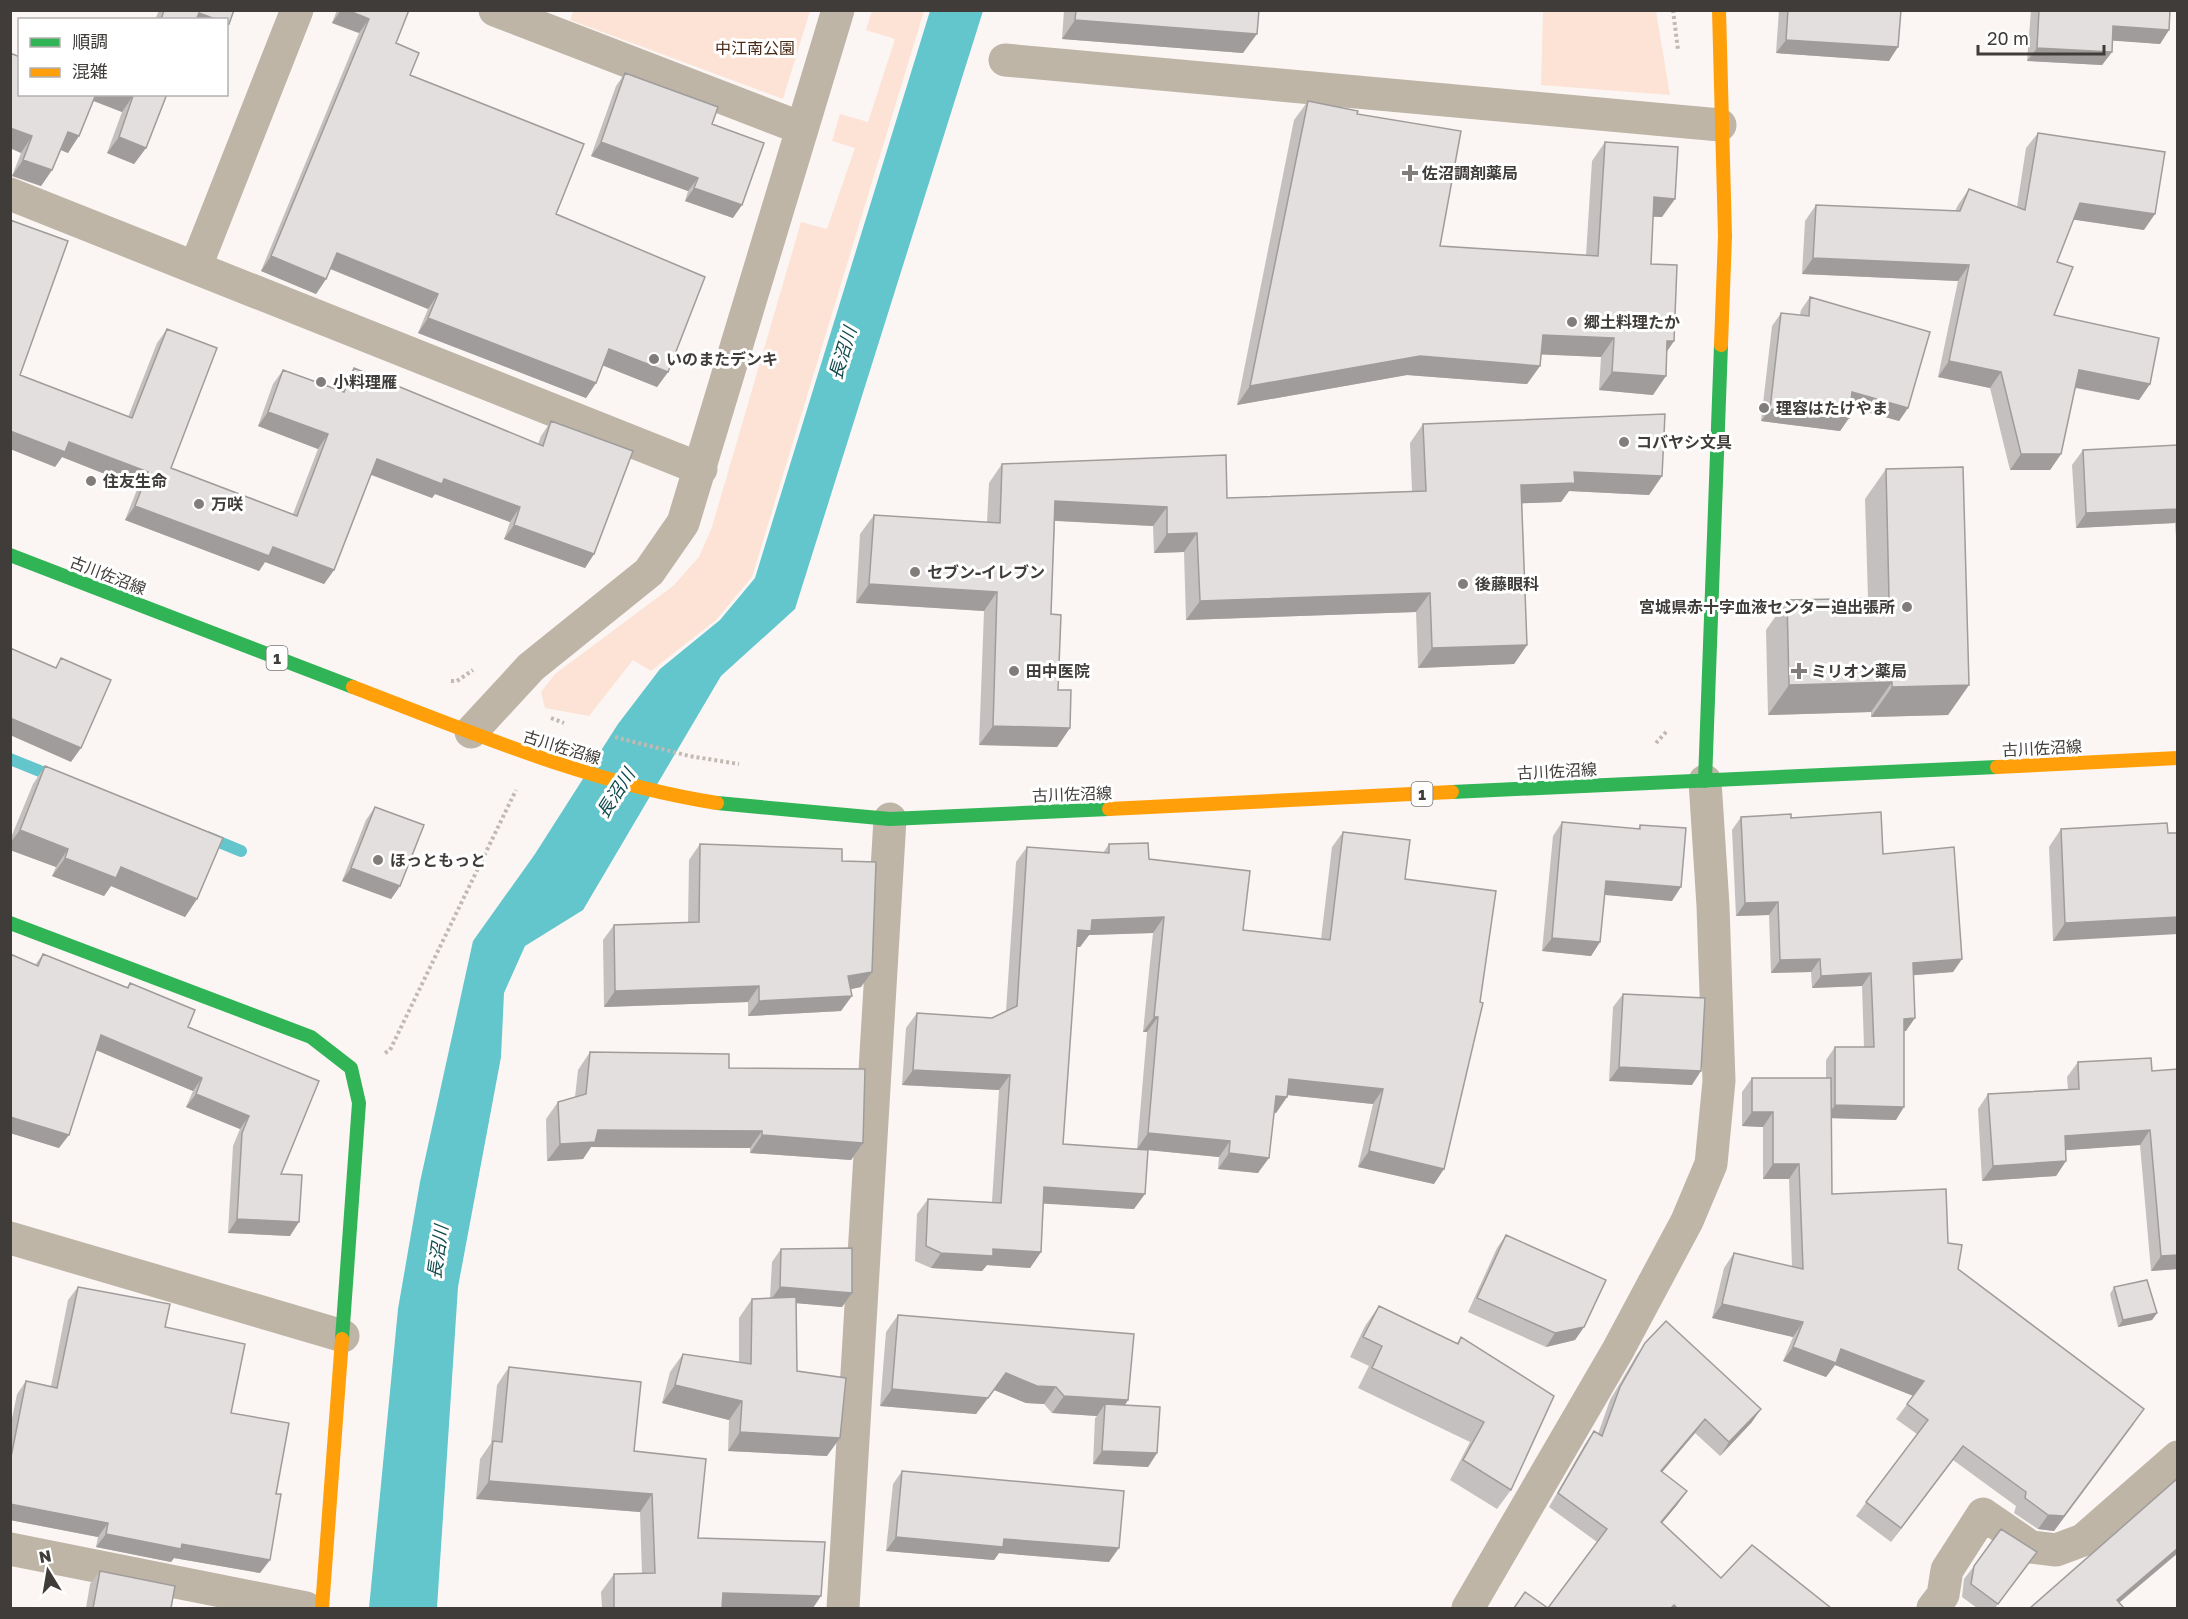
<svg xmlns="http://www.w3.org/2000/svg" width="2188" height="1619" font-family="'Golos Text','Noto Sans JP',sans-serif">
<rect width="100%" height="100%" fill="#fbf6f4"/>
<path fill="#fce3d5" d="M574,10H810V11L783,99L570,20Z
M872,11H924L752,577L716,620L651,671L633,660L589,716L545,708L541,692L555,674L673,586L699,557L712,527L801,222L827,229L855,148L832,141L840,114L868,122L895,39L866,30Z
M1543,11H1656L1670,95L1541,85Z"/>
<path fill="#62c6cc" d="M930,11H983L795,609L721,676L583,910L525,946L504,993L501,1057L458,1287L437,1608H369L398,1309L420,1182L473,941L535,854L618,724L660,669L720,620L755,578Z"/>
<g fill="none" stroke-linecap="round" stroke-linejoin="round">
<path stroke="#62c6cc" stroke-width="12" d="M10,759L57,778
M207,837L241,851"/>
<path stroke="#c1bab3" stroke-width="4" stroke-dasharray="3 3" stroke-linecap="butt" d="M1673,10L1678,50
M451,681H457L473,670
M551,718L564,723
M615,737L689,756L739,764
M1656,743L1667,731
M385,1053L390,1050L516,790"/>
<path stroke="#beb5a7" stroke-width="33" d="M495,10L801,128
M1005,60L1720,125
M10,194L701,469
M196,266L297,10
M471,732L531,667L649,572L683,523L838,10
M10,1238L343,1336
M10,1549L306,1608
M843,1608L890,819
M1468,1608L1618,1350L1687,1221L1711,1164L1719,1081L1713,906L1705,781
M1933,1608L1943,1595L1947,1570L1983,1514L2031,1547L2056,1550L2083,1540L2178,1457"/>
<path stroke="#30b455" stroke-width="14" d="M10,555L353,687
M1705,781L1721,345
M1452,792L1997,767
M717,803L890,819L1109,809
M10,923L311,1037L351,1068L359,1103L342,1339"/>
<path stroke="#ff9f0a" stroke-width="14" d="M1719,10L1725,236L1721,345
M353,687C472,733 590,783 717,803
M1997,767L2178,758
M1109,809L1452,792
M322,1608L342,1339"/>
</g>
<path fill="#c3c0bf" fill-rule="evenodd" d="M159,10H234L229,24L226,28V20H155Z
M337,10H409L396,43L410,75L556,214L668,372L657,387L603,365L596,383L586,398L418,333L428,309L330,269L326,279L316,294L261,271L359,33L332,23Z
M1064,10H1259L1243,53L1062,39Z
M1779,10H1901L1889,61L1776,53Z
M2031,10H2170L2169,30L2160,44L2112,40V52L2102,65L2027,61Z
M10,53L20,94H167L146,148L134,164L107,153L122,112L93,101L68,153L61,150L52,170L41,186L12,176L21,153L10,148Z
M625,73L712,124L733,218L685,201L688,191L591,156L616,86Z
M1308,101L1357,114L1440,246L1586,255L1592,161L1605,142L1662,217H1653L1651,264L1674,341L1667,351L1653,395L1599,390L1601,357L1541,354L1540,366L1527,384L1407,375L1237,405L1294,120Z
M2038,133L2144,230L2073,219L2057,262L2054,315L2150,384L2139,400L2075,388L2061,454L2050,470H2010L1990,388L1938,377L1958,281L1802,274L1805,221L1816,205L1955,211L1958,205L1969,189L2017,207L2026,148Z
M1810,297L1908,408L1899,421L1850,407L1849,418L1840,431L1761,421L1772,326L1781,313L1800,315L1801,310Z
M167,329L171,468L293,514L318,449L258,426L273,384L283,370L340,391L344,382L354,368L538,444L541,436L551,421L594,554L585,568L504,539L510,522L435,494L432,498L371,475L334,570L324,584L265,562L259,571L125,520L138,487L62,457L55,467L20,375L128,417L157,343Z
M1423,424L1662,476L1649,495L1569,491L1561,502L1522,503L1527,645L1514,664L1418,668L1416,612L1186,620L1184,552L1154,553L1153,526L1055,521L1051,614L1058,690L1070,728L1057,747L979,745L984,611L856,603L860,534L874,515L987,522L989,483L1002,464L1227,498L1412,491L1410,443Z
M2178,445V564L2175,523L2076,528L2072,465L2083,450Z
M1886,469L1969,685L1948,715L1871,717V712L1768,715L1766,630L1787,600L1868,598L1865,499Z
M45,766L197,899L185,917L111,886L104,896L52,876L56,867L10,850V840L33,784Z
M375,807L400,886L391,899L342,881L366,820Z
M1741,817L1791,818L1883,854L1962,959L1953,972L1913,975L1906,1031H1904L1896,1120L1831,1118L1832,1194L1948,1243L1958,1269L2134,1424L2054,1531L2038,1529L2014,1513L2016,1506L1953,1460L1891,1542L1856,1516L1917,1434L1896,1419L1913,1396L1835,1365L1826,1377L1783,1361L1793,1337L1712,1318L1724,1268L1734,1253L1792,1267L1789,1179H1763V1127L1742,1126V1092L1752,1078H1826V1060L1835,1047H1864L1862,986L1812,988L1811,972L1771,973L1769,915L1736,916L1732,830Z
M1562,822L1638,829L1640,825L1672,901L1605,895L1600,942L1591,956L1542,951L1553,836Z
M2061,829L2168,833L2053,941L2049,847Z
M1343,832L1405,879L1434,1184L1358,1167L1373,1104L1287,1095V1097L1276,1113L1274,1112L1258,1173L1218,1169L1219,1157L1148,1150L1134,1209L1043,1203L1041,1252L1030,1268L987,1265L982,1271L931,1268L915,1261L917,1214L928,1199L992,1202L999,1090L902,1085L906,1028L917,1013L992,1018L1006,1011L1016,862L1027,847L1103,853L1109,844L1149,859L1243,930L1321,939L1332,847ZM1153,933L1143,1032H1147L1137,1149L1063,1144L1077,947H1080L1089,935Z
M700,844L842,861L861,987L851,989L841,1011L748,1016V1002L604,1007L603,940L614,925L688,923L689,860Z
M10,954L35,965L43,954L127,987L130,983L188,1027L319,1081L281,1174L290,1236L228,1233L233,1146L240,1129L186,1107L193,1091L96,1050L59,1148L10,1133Z
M1623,994L1692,1085L1609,1081L1613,1007Z
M590,1052L729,1068L863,1143L851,1160L750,1153V1148L591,1147L583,1159L547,1161L546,1119L558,1102L575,1097L578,1070Z
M2078,1062L2152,1071L2178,1269L2151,1271L2140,1145L2066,1150V1161L2056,1176L1982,1181L1978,1109L1988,1094L2068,1089L2067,1077Z
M1506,1235L1584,1327L1575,1340L1546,1347L1468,1312L1497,1248Z
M781,1249L852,1293L842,1307L796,1303L797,1371L827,1456L728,1451L729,1420L662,1403L670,1372L683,1354L739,1362V1318L752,1299L770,1298L772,1262Z
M78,1287L165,1327L231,1413L260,1573L174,1558L171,1562L96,1547L98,1537L10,1520V1428L17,1394L26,1381L51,1386L68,1300Z
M2114,1287L2157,1313L2152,1320L2118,1327L2110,1294Z
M1379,1306L1457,1343L1461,1337L1511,1490L1497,1509L1450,1480L1470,1442L1358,1388L1369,1366L1350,1357L1365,1326Z
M898,1315L1128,1400L1125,1405L1157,1453L1148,1467L1093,1464L1095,1418L1097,1416L1052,1413L1044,1404L1026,1403L994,1390L976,1414L880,1406L886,1332Z
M1645,1343L1752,1422L1720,1456L1695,1433L1662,1472L1687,1491L1677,1505L1662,1523L1721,1578L1831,1608H1514L1525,1592L1548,1608L1597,1542L1549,1507L1585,1444L1594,1431L1598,1434L1610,1400L1636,1356Z
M509,1367L634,1451L698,1538L813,1608H602L601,1592L614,1574H642L640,1512L476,1499L480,1459L491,1443L497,1385Z
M902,1471L1109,1562L999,1553L994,1560L886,1551L893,1484Z
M2028,1565L1995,1608H1977L1962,1597L1964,1579L1974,1566Z
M100,1571L171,1608H86L90,1584Z"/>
<path fill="#9f9c9b" d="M341,10H347L369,19L359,33L332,23Z
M199,13L218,20H194Z
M1075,20L1257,34L1243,53L1062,39Z
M2113,26L2169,30L2160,44L2104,40Z
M1786,40L1898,47L1889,61L1776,53Z
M2037,48L2112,52L2102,65L2027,61Z
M92,94H129L133,96L122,112L89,99Z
M10,128L32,136L21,153L10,148Z
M68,132L79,136L68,153L56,148Z
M119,137L146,148L134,164L107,153Z
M601,142L698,178L688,191L591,156Z
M23,160L52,170L41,186L12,176Z
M694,188L742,205L733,218L685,201Z
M1654,197L1675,199L1662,217L1641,216Z
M2080,203L2155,214L2144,230L2069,219Z
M337,253L438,294L428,309L326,267Z
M271,256L326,279L316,294L261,271Z
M1813,258L1969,265L1958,281L1802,274Z
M428,318L596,383L586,398L418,333Z
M1543,335L1614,338L1601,357L1530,354Z
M1667,341H1674L1661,360Z
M609,349L668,372L657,387L599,364Z
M1420,356L1540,366L1527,384L1407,375L1237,405L1250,386Z
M1949,361L2001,372L1990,388L1938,377Z
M2079,370L2150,384L2139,400L2068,386Z
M1612,372L1666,376L1653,395L1599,390Z
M1852,392L1908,408L1899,421L1843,405Z
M1770,409L1849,418L1840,431L1761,421Z
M268,412L328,434L318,449L258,426Z
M10,431L69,442L148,472L138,487L62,457L55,467L10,449Z
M2021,454H2061L2050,470H2010Z
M377,459L444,479L520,507L510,522L435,494L432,498L367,473Z
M1574,472L1662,476L1649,495L1569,491L1561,502L1507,504L1521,485Z
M1055,501L1167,507L1153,526L1042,520Z
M135,506L273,547L334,570L324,584L265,562L259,571L125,520Z
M2178,509V520L2175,523L2076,528L2086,513Z
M514,525L594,554L585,568L504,539Z
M1197,533L1184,552L1154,553L1167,534Z
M869,584L997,592L984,611L856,603Z
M1430,593L1416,612L1186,620L1200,601Z
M1527,645L1514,664L1418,668L1432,648Z
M1892,682L1871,712L1768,715L1789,685Z
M1969,685L1948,715L1871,717L1892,687Z
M10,718L81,748L71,762L10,735Z
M993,726L1070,728L1057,747L979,745Z
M20,830L68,849L56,867L10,850V843Z
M65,858L121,867L197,899L185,917L111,886L104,896L52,876Z
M351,868L400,886L391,899L342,881Z
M1606,881L1681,887L1672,901L1596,894Z
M1778,902L1769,915L1736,916L1745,903Z
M1164,917L1153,933L1089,935L1080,947L1067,946L1078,930L1092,920Z
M2178,917V934L2053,941L2065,923Z
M1552,938L1600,942L1591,956L1542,951Z
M1820,959L1811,972L1771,973L1780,960Z
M1962,959L1953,972L1904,976L1913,963Z
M872,972L861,987L837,992L848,976Z
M1871,973L1862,986L1812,988L1821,976Z
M759,986L748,1002L604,1007L615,991Z
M852,996L841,1011L748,1016L759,1001Z
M1154,1017H1158L1147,1032H1143Z
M1915,1018L1906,1031H1895L1904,1019Z
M101,1035L202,1078L193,1091L91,1048Z
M1619,1067L1701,1071L1692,1085L1609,1081Z
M913,1070L1010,1075L999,1090L902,1085Z
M1289,1079L1383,1089L1373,1104L1278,1094Z
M196,1094L249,1116L240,1129L186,1107Z
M1276,1096L1287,1097L1276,1113L1265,1111Z
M1835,1105L1904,1107L1896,1120L1826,1118Z
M1752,1112H1773L1763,1127L1742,1126Z
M10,1117L69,1135L59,1148L10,1133Z
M598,1130L762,1131L750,1148L591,1147L583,1159L547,1161L560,1144Z
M2150,1130L2140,1145L2054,1151L2065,1136Z
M1148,1133L1230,1141L1219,1157L1137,1149Z
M762,1135L863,1143L851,1160L750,1153Z
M1369,1151L1444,1169L1434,1184L1358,1167Z
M1229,1153L1269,1158L1258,1173L1218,1169Z
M2066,1161L2056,1176L1982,1181L1993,1166Z
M1773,1164H1799L1789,1179H1763Z
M1044,1187L1145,1194L1134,1209L1033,1203Z
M237,1219L299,1222L290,1236L228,1233Z
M993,1249L1041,1252L1030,1268L987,1265L982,1271L931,1268L941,1253Z
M2178,1255V1269L2151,1271L2161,1256Z
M780,1287L852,1293L842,1307L770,1301Z
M1722,1304L1803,1322L1793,1337L1712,1318Z
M2157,1313L2152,1320L2118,1327L2123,1320Z
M1584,1327L1575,1340L1546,1347L1555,1333Z
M1793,1347L1841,1349L1924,1381L1914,1396L1835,1365L1826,1377L1783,1361Z
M1006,1373L1056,1387L1044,1404L1026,1403L994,1390L976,1414L880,1406L892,1389Z
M675,1385L742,1401L729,1420L662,1403Z
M1064,1396L1128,1400L1117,1417L1105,1404L1097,1416L1052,1413Z
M1761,1409L1752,1422L1720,1456L1729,1442Z
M2144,1409L2054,1531L2038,1529L2048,1515Z
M1705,1419L1695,1433L1652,1484L1661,1471Z
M740,1432L840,1438L827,1456L728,1451Z
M1963,1446L1953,1460L1891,1542L1901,1528Z
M1102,1451L1157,1453L1148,1467L1093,1464Z
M489,1481L652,1494L640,1512L476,1499Z
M1687,1491L1677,1505L1652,1535L1661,1522Z
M10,1504L108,1523L98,1537L10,1520Z
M106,1534L182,1544L270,1560L260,1573L174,1558L171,1562L96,1547Z
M896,1537L1004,1539L1119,1548L1109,1562L999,1553L994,1560L886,1551Z
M2178,1548V1553L2113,1608L2117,1600Z
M723,1593L821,1596L813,1608H712Z"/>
<path fill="#e3dfde" stroke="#9f9c9b" stroke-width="1.5" d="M164,10H234L229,24L226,23V20H218L199,13L196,20H161Z
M347,10H409L396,43L419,53L410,75L584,144L556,214L705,277L668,372L609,349L596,383L428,318L438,294L337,253L326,279L271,256L369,19Z
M1076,10H1259L1257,34L1075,20Z
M1788,10H1901L1898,47L1786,40Z
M2039,10H2170L2169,30L2113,26L2112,52L2037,48Z
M10,53L20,57V94H96L79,136L68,132L52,170L23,160L32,136L10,128Z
M625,73L718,107L712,124L764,143L742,205L694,188L698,178L601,142Z
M129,94H167L146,148L119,137L133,96Z
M1308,101L1358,111L1357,114L1461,131L1440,246L1598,256L1605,142L1678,147L1675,199L1654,197L1651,264L1677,265L1674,341H1667L1666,376L1612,372L1614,338L1543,335L1540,366L1420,356L1250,386Z
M2038,133L2165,152L2155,214L2080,203L2057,262L2073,267L2054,315L2159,338L2150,384L2079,370L2061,454H2021L2001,372L1949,361L1969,265L1813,258L1816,205L1960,211L1969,189L2025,210Z
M10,220L68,241L20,375L132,418L167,329L217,348L171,468L297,516L328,434L268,412L283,370L344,392L354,368L543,446L551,421L633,451L594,554L514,525L520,507L444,479L442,484L377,459L334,570L273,547L269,556L135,506L148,472L69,442L65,452L10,431Z
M1810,297L1930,332L1908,408L1852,392L1849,418L1770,409L1781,313L1809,316Z
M1665,414L1662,476L1574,472L1575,483L1521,485L1527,645L1432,648L1430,593L1200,601L1197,533L1167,534V507L1055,501L1051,614L1061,615L1058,690H1071L1070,728L993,726L997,592L869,584L874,515L1000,523L1002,464L1226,455L1227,498L1426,491L1423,424Z
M2178,445V509L2086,513L2083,450Z
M1963,467L1969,685L1892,687V682L1789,685L1787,600L1889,598L1886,469Z
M10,648L56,668L61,658L111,680L81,748L10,718Z
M45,766L223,838L197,899L121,867L116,878L65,858L68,849L20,830Z
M375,807L424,825L400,886L351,868Z
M1881,812L1883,854L1954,847L1962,959L1913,963L1915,1018L1904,1019V1107L1835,1105V1047H1874L1871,973L1821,976L1820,959L1780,960L1778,902L1745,903L1741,817L1791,814V818Z
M1562,822L1640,829V825L1686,828L1681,887L1606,881L1600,942L1552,938Z
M2167,823L2168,833H2178V917L2065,923L2061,829Z
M1343,832L1410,840L1405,879L1496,891L1480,1002L1483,1003L1444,1169L1369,1151L1383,1089L1289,1079L1287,1097L1276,1096L1269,1158L1229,1153L1230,1141L1148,1133L1158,1017H1154L1164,917L1092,920L1091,931L1078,930L1063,1144L1148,1150L1145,1194L1044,1187L1041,1252L993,1249V1256L941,1253L926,1246L928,1199L1001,1203L1010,1075L913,1070L917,1013L992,1018L1017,1006L1027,847L1109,853V844L1148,843L1149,859L1250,871L1243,930L1330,940Z
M700,844L842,849V861L876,862L872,972L848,976L852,996L759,1001V986L615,991L614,925L699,922Z
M10,954L38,966L43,954L128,988L130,983L195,1010L188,1027L319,1081L281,1174L302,1175L299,1222L237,1219L242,1133L249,1116L196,1094L202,1078L101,1035L69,1135L10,1117Z
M1623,994L1705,998L1701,1071L1619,1067Z
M590,1052L729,1054V1068L865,1069L863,1143L762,1135V1131L598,1130L595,1142L560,1144L558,1102L586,1094Z
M2151,1058L2152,1071L2178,1069V1255L2161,1256L2150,1130L2065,1136L2066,1161L1993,1166L1988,1094L2079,1089L2078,1062Z
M1752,1078H1831L1832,1194L1946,1189L1948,1243L1962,1245L1958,1269L2144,1409L2064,1516L2048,1515L2025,1498L2026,1492L1963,1446L1901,1528L1866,1502L1928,1420L1907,1404L1924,1381L1841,1349L1836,1363L1793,1347L1803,1322L1722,1304L1734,1253L1803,1269L1799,1164H1773V1112H1752Z
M1506,1235L1606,1280L1584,1327L1555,1333L1477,1298Z
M852,1248V1293L780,1287L781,1249Z
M2147,1280L2157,1313L2123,1320L2114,1287Z
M78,1287L170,1304L165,1327L245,1344L231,1413L289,1423L276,1494H281L270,1560L182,1544L181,1549L106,1534L108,1523L10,1504V1462L26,1381L57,1388Z
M796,1297L797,1371L846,1378L840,1438L740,1432L742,1401L675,1385L683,1354L751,1364L752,1299Z
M1379,1306L1458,1344L1461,1337L1554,1396L1511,1490L1463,1460L1484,1422L1372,1368L1382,1346L1363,1337Z
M898,1315L1134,1334L1128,1400L1064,1396L1056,1387L1037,1386L1006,1373L988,1398L892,1389Z
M1666,1321L1761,1409L1729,1442L1705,1419L1661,1471L1687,1491L1661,1522L1721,1578L1752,1545L1831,1608H1677L1674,1605L1671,1608H1514L1525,1592L1548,1608L1607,1529L1558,1493L1594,1431L1602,1436L1620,1387L1645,1343Z
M509,1367L641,1382L634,1451L706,1459L698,1538L825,1542L821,1596L723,1593L722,1608H614V1574L655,1573L652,1494L489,1481L493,1441L502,1442Z
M1105,1404L1160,1407L1157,1453L1102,1451Z
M902,1471L1124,1491L1119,1548L1004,1539L1003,1547L896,1537Z
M2178,1478V1548L2117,1600L2124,1608H2030Z
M2001,1529L2037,1552L1998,1604L1971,1584L1974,1566Z
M100,1571L175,1586L171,1608H93Z"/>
<g fill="#817d7b" stroke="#fff" stroke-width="2">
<path d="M1407 164h6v6h6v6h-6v6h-6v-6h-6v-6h6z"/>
<circle cx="1572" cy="322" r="6"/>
<circle cx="654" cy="359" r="6"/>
<circle cx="321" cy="382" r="6"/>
<circle cx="1764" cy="408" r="6"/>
<circle cx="1624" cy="442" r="6"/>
<circle cx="91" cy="481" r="6"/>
<circle cx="199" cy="504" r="6"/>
<circle cx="915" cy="572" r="6"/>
<circle cx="1463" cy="584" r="6"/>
<circle cx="1907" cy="607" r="6"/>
<circle cx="1014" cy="671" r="6"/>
<path d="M1796 662h6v6h6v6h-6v6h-6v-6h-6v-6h6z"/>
<circle cx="378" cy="860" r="6"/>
</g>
<g text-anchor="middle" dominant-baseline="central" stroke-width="6" stroke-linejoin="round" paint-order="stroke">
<g fill="#fff" stroke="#797675" stroke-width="1.5">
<rect x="266.5" y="646" width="21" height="24" rx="4.5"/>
<rect x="1411.5" y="782" width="21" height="24" rx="4.5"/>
</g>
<g font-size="15" font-weight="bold" fill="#403c3a">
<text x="277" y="658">1</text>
<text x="1422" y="794">1</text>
</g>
<g font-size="16" fill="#492915" stroke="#fff">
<text x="755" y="48">中江南公園</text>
</g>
<g font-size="16" font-weight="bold" fill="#403c3a" stroke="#fff" text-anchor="start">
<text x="1422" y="173">佐沼調剤薬局</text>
<text x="1584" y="322">郷土料理たか</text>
<text x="666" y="359">いのまたデンキ</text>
<text x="333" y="382">小料理雁</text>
<text x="1776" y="408">理容はたけやま</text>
<text x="1636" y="442">コバヤシ文具</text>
<text x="103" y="481">住友生命</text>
<text x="211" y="504">万咲</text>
<text x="927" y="572">セブン-イレブン</text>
<text x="1475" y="584">後藤眼科</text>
<text x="1895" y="607" text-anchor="end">宮城県赤十字血液センター迫出張所</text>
<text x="1026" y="671">田中医院</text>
<text x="1811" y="671">ミリオン薬局</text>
<text x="390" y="860">ほっともっと</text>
</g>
<g font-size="16" fill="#403c3a" stroke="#fff">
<text transform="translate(108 575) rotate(21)">古川佐沼線</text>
<text transform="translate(562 747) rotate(17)">古川佐沼線</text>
<text transform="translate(2042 748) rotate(-3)">古川佐沼線</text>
<text transform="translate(1557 771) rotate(-3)">古川佐沼線</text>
<text transform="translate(1072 794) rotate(-2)">古川佐沼線</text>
</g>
<g font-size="18" font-style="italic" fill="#0f4a4d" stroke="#fff">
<text transform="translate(842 353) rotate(-73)">長沼川</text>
<text transform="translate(615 793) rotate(-57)">長沼川</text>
<text transform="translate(437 1252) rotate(-82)">長沼川</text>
</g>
</g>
<rect width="2188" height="1619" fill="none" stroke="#403c3a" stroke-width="24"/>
<rect x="18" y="18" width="210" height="78" fill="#ffffff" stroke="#b3b1b0" stroke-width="1.5"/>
<rect x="30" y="38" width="30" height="9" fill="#30b455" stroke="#b3b1b0" stroke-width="1.5"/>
<text x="72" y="48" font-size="18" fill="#403c3a">順調</text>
<rect x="30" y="68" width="30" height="9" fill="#ff9f0a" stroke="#b3b1b0" stroke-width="1.5"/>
<text x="72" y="78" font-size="18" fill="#403c3a">混雑</text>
<g transform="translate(48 1571) rotate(349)" stroke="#ffffff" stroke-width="4.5" paint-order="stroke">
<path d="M0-4.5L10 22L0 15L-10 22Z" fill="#403c3a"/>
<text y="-9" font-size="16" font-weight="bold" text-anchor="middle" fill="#403c3a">N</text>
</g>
<path d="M1978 45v9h126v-9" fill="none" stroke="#403c3a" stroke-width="3"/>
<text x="1987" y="45" font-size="18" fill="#403c3a" stroke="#ffffff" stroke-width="4.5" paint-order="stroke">20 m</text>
</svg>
